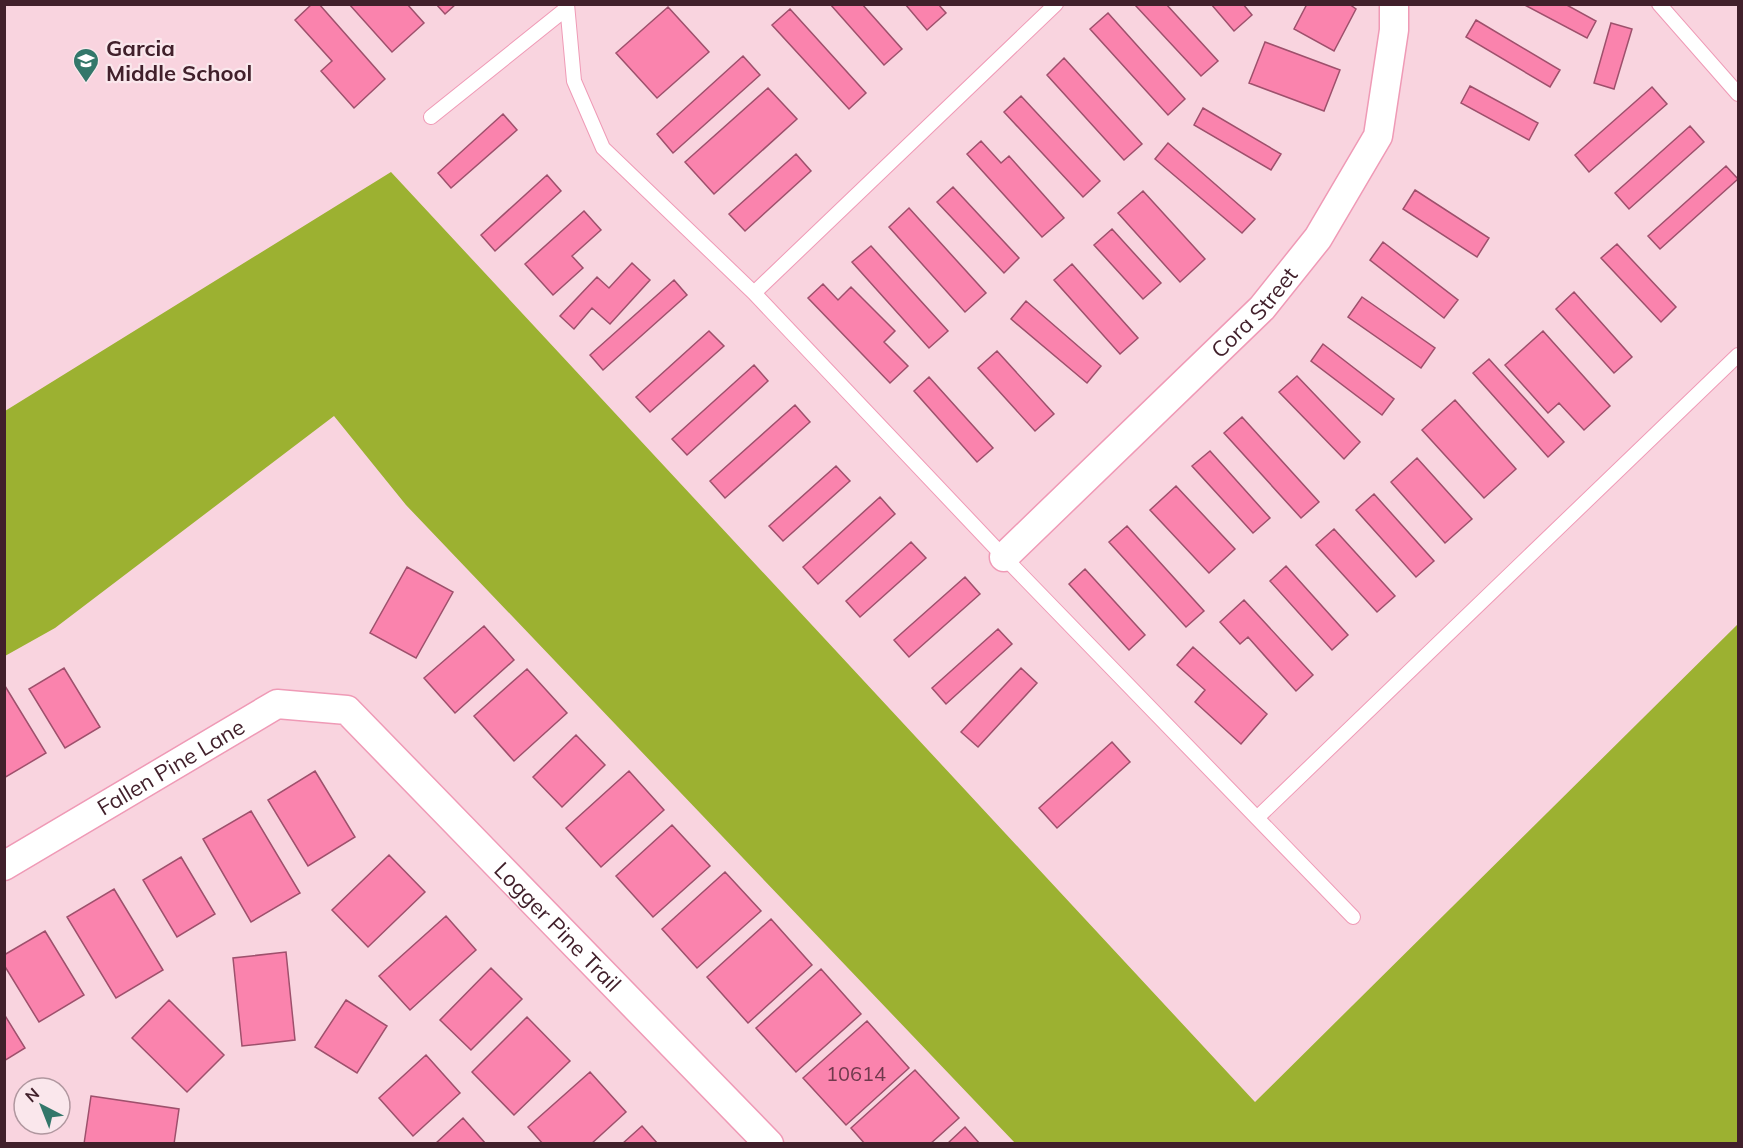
<svg xmlns="http://www.w3.org/2000/svg" width="1743" height="1148" font-family="Mulish,sans-serif">
<rect width="100%" height="100%" fill="#f9d4df"/>
<path fill="#9cb131" d="M391,172L1255,1102L1738,624V1143H1015L406,505L334,416L55,628L5,656V411Z"/>
<path fill="#fa83ad" stroke="#9e506c" stroke-width="1.5" d="M312,4H319L385,79L354,108L321,71L332,61L295,20Z
M349,4H407L424,23L392,52Z
M436,4H456L445,14Z
M830,4H862L902,49L884,65Z
M905,4H938L946,13L927,30Z
M1166,4L1218,61L1201,76L1135,5Z
M1211,4H1243L1252,15L1234,31Z
M1307,4H1349L1356,9L1334,51L1294,29Z
M1523,4H1565L1596,21L1587,38Z
M668,7L709,52L657,98L616,53Z
M790,9L866,93L849,109L772,25Z
M1108,13L1185,99L1168,115L1090,29Z
M1476,20L1560,70L1550,87L1466,37Z
M1611,23L1632,29L1614,89L1594,83Z
M1265,42L1340,70L1324,111L1249,83Z
M743,56L760,75L673,153L657,134Z
M1064,58L1142,144L1124,160L1047,75Z
M1470,86L1538,123L1529,140L1461,103Z
M1652,87L1667,104L1589,172L1575,155Z
M768,88L797,119L714,194L685,162Z
M1021,96L1100,181L1083,197L1004,112Z
M1203,108L1281,154L1271,170L1194,125Z
M503,114L517,130L451,188L438,173Z
M1690,126L1704,142L1629,209L1615,193Z
M981,141L1001,163L1009,156L1064,218L1042,237L967,154Z
M1168,143L1255,219L1242,233L1155,159Z
M796,154L811,171L745,231L729,214Z
M1726,166L1738,179L1660,249L1648,236Z
M547,175L561,191L495,251L481,235Z
M953,187L1019,258L1004,273L937,202Z
M1415,190L1489,238L1477,257L1403,209Z
M1143,191L1205,259L1180,282L1118,213Z
M909,208L986,293L965,312L889,227Z
M584,211L601,230L572,256L583,268L553,295L525,264Z
M1112,229L1161,283L1143,299L1094,245Z
M1383,242L1458,300L1444,318L1370,260Z
M1617,244L1676,307L1661,322L1601,258Z
M871,246L948,331L929,348L852,262Z
M632,263L650,280L610,324L592,308L574,329L560,316L597,277L609,288Z
M1072,264L1138,338L1120,354L1054,280Z
M674,280L687,295L603,370L590,355Z
M823,284L838,300L851,287L895,331L884,342L908,366L890,383L808,298Z
M1574,292L1632,357L1614,373L1556,309Z
M1362,297L1435,348L1421,368L1348,317Z
M1026,301L1101,366L1087,383L1011,319Z
M709,331L724,346L650,412L636,397Z
M1543,331L1610,406L1584,430L1559,403L1548,413L1505,365Z
M1323,344L1394,399L1382,415L1311,361Z
M997,351L1054,414L1035,431L978,368Z
M1489,359L1564,442L1548,457L1473,373Z
M754,365L768,381L687,455L672,439Z
M1297,376L1360,442L1344,459L1279,392Z
M929,377L993,448L977,462L914,391Z
M1455,400L1516,469L1484,498L1422,430Z
M795,405L810,422L725,498L710,481Z
M1242,417L1319,502L1301,518L1224,433Z
M1210,451L1270,518L1253,533L1192,466Z
M1417,458L1472,519L1445,543L1391,482Z
M836,466L850,481L783,541L769,526Z
M1176,486L1235,549L1209,573L1150,510Z
M1374,494L1434,561L1416,577L1356,510Z
M880,497L895,514L818,584L803,567Z
M1127,526L1204,611L1186,627L1109,542Z
M1334,529L1395,596L1377,612L1316,545Z
M911,542L926,558L860,617L846,601Z
M1286,566L1348,635L1332,650L1270,581Z
M407,567L453,592L416,658L370,633Z
M1085,569L1145,635L1129,650L1069,584Z
M965,577L980,594L909,657L894,640Z
M1244,600L1313,675L1296,691L1248,637L1240,644L1220,622Z
M484,626L514,660L455,713L424,678Z
M998,629L1012,644L946,704L932,688Z
M1193,647L1267,714L1241,744L1195,702L1205,690L1177,665Z
M64,668L100,727L65,748L29,689Z
M1021,668L1037,683L978,747L961,732Z
M527,669L567,713L514,761L474,716Z
M5,686L46,753L4,778V687Z
M576,735L605,765L562,807L533,777Z
M1112,742L1130,762L1057,828L1039,808Z
M315,771L355,837L308,866L268,800Z
M629,771L664,810L601,867L566,828Z
M251,811L300,893L251,922L203,839Z
M672,825L710,866L653,917L616,876Z
M389,855L425,892L368,947L332,910Z
M181,857L215,914L177,937L143,880Z
M725,872L761,911L697,968L662,929Z
M114,889L163,970L116,998L67,917Z
M446,916L476,950L410,1010L379,976Z
M771,919L812,965L748,1023L707,977Z
M45,931L84,995L39,1022L4,965V955Z
M286,952L295,1040L242,1046L233,958Z
M491,968L522,999L471,1050L440,1020Z
M821,969L861,1014L796,1072L756,1028Z
M169,1000L224,1055L187,1092L132,1038Z
M346,1000L387,1026L357,1073L315,1047Z
M4,1014L25,1048L4,1061Z
M527,1017L570,1061L514,1115L472,1072Z
M867,1021L909,1068L846,1125L803,1078Z
M426,1055L460,1093L413,1136L379,1098Z
M915,1070L959,1118L930,1144H865L851,1128Z
M590,1072L626,1112L591,1144H543L528,1127Z
M91,1096L179,1109L174,1144H84Z
M463,1118L486,1144H435Z
M642,1126L658,1144H622Z
M965,1127L980,1144H947Z"/>
<g fill="none" stroke-linecap="round" stroke-linejoin="round">
<defs>
<path id="lane" d="M567,4L574,81L603,148L754,293L1004,557L1353,917
M1659,4L1738,94
M431,117L567,8
M754,293L1056,4
M1258,817L1738,355"/>
<g id="street">
<path id="s1" d="M1004,557L1262,308L1318,238L1378,136L1394,30V4"/>
<path id="s2" d="M4,866L277,704L347,710L769,1144"/>
</g>
</defs>
<use href="#lane" stroke="#ef9ab6" stroke-width="16"/>
<use href="#street" stroke="#ef9ab6" stroke-width="31"/>
<use href="#lane" stroke="#fff" stroke-width="14"/>
<use href="#street" stroke="#fff" stroke-width="28"/>
</g>
<defs>
<symbol id="school-pin" viewBox="-11 -11 22 30"><path d="M0 17L-7.5 6A9.5 9.5 0 1 1 7.5 6Z" fill="#33776a" stroke="#fae7ec"/><path d="M0-5L7-2L0 1L-7-2ZM-4 1L0 2.5L4 1V4Q0 6-4 4Z" fill="#fff"/></symbol>
</defs>
<g fill-rule="evenodd">
<use href="#school-pin" x="71" y="46" width="30" height="40"/>
</g>
<g text-anchor="middle" dominant-baseline="central" stroke-width="4.5" stroke-linejoin="round" paint-order="stroke">
<g font-size="20" fill="#6f394c">
<text x="856" y="1073">10614</text>
</g>
<g font-size="22" font-weight="bold" fill="#41202b" stroke="#fae7ec" text-anchor="start">
<text x="106" y="48">Garcia<tspan x="106" dy="25">Middle School</tspan></text>
</g>
<g font-size="22" fill="#41202b" stroke="#fae7ec">
<text stroke="none"><textPath href="#s1" startOffset="350">Cora Street</textPath></text>
<text stroke="none"><textPath href="#s2" startOffset="194">Fallen Pine Lane</textPath></text>
<text stroke="none"><textPath href="#s2" startOffset="690">Logger Pine Trail</textPath></text>
</g>
</g>
<rect width="1743" height="1148" fill="none" stroke="#41202b" stroke-width="12"/>
<g transform="translate(42 1106) rotate(318)"><circle r="28" fill="#fae7ec" stroke="#b0979f" stroke-width="1.5"/>
<path d="M0-4.5L10 22L0 15L-10 22Z" fill="#33776a"/>
<text y="-9" font-size="16" font-weight="bold" text-anchor="middle" fill="#41202b">N</text>
</g>
</svg>
